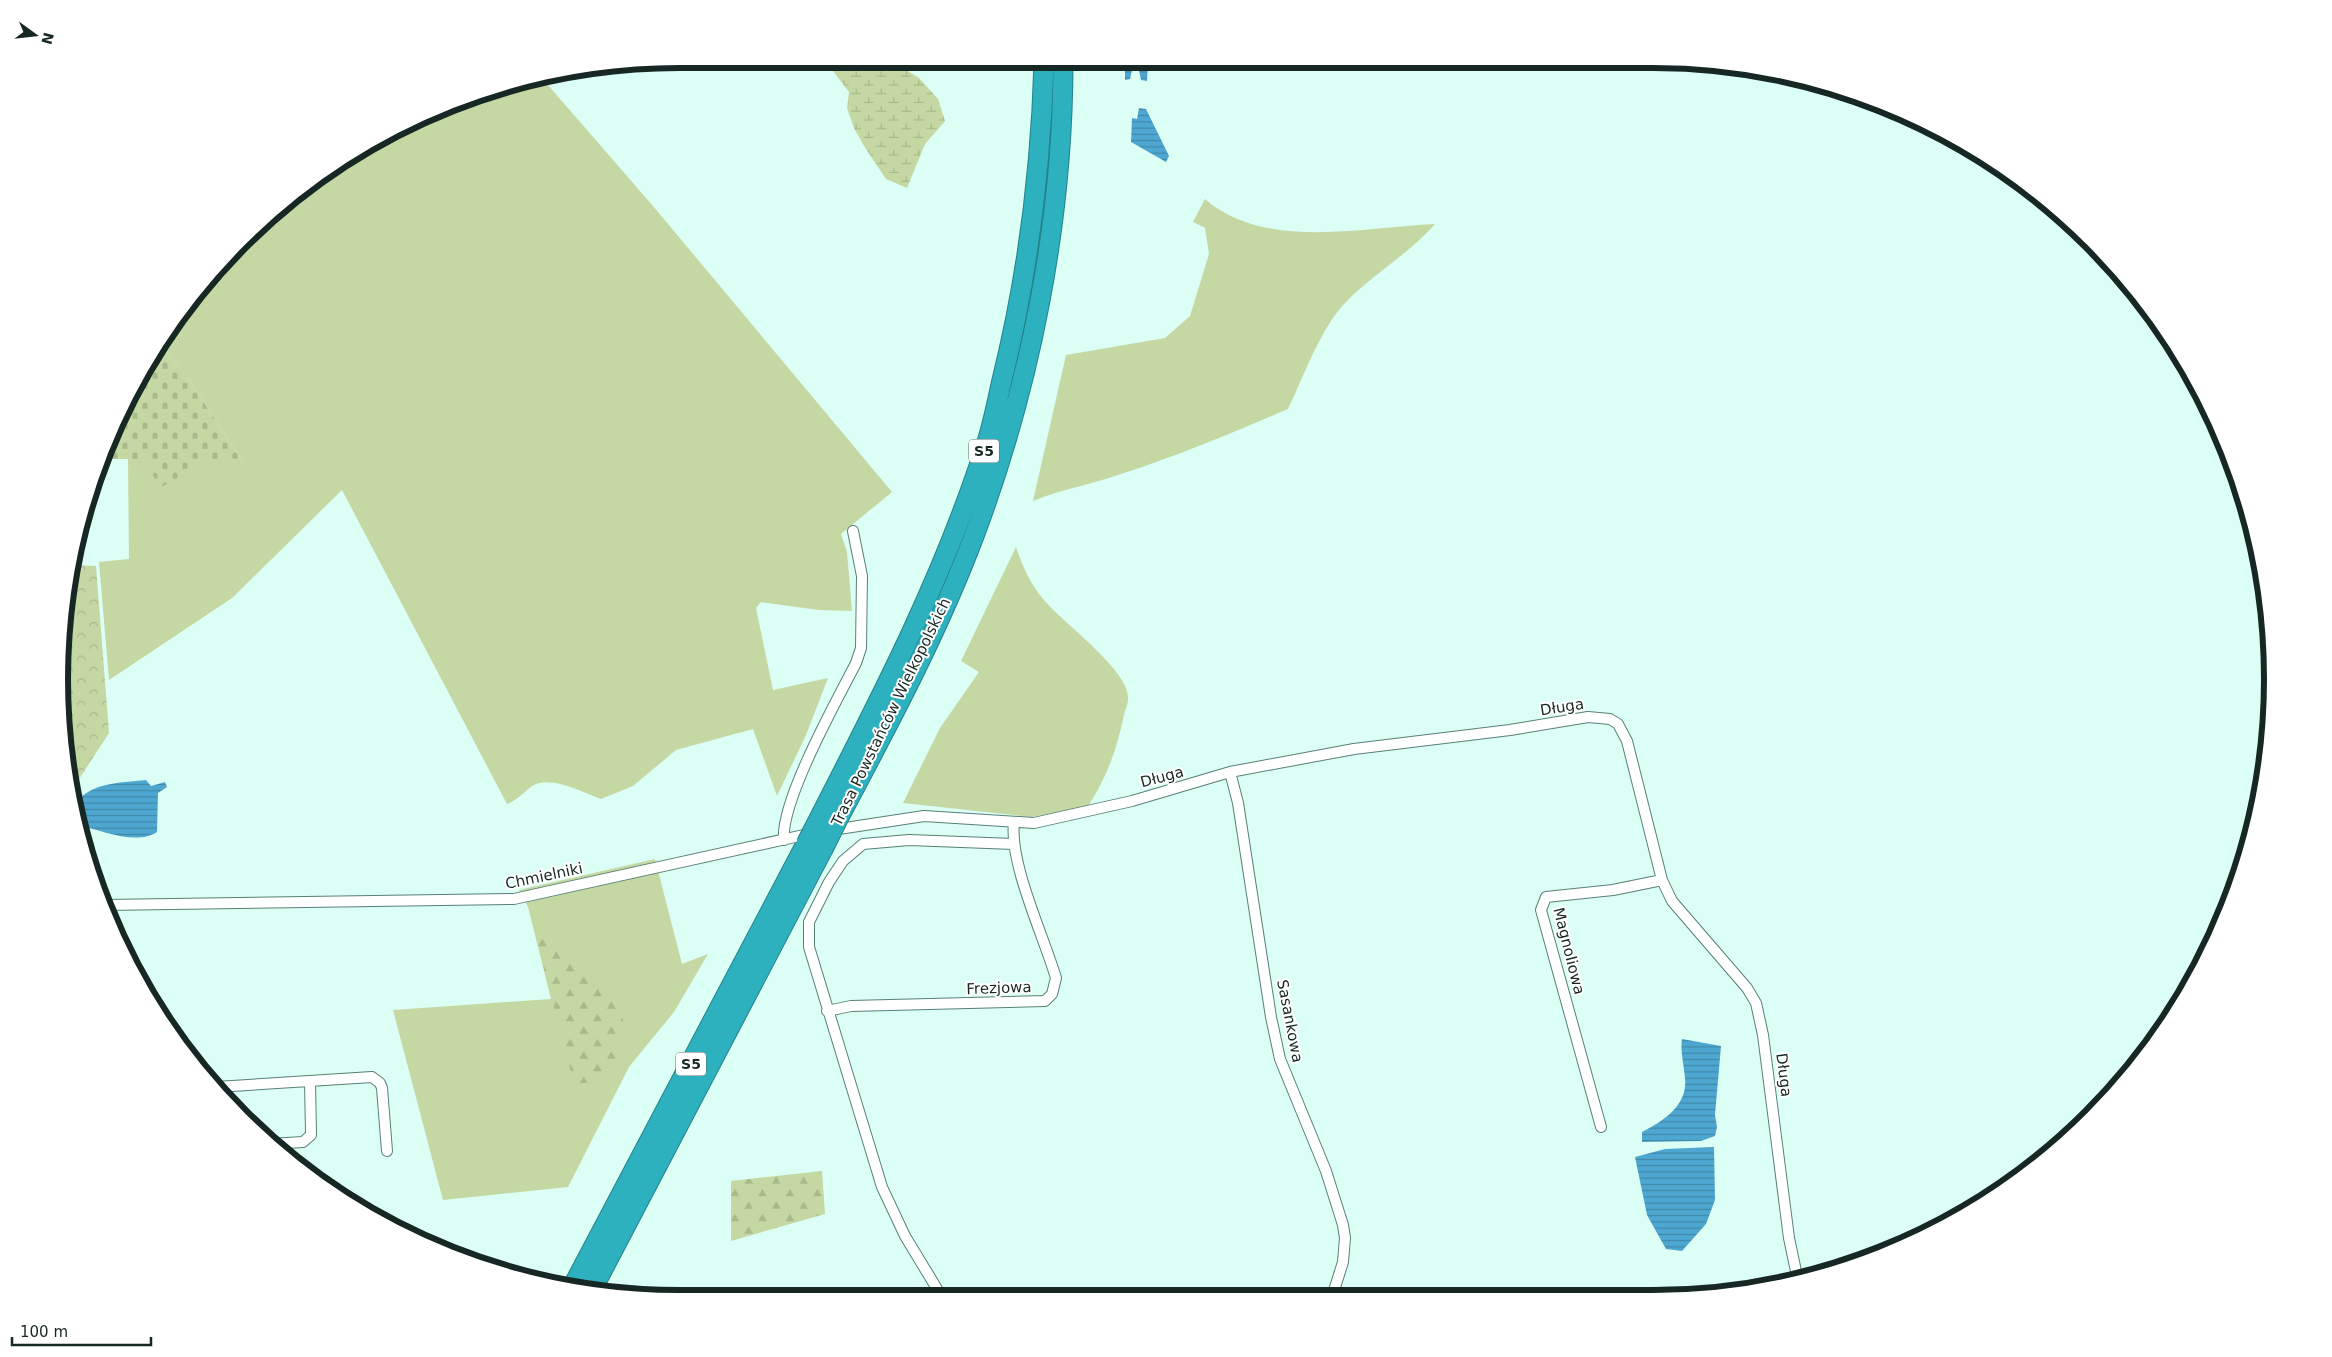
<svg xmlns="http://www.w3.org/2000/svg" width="2332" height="1357" font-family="'DejaVu Sans',sans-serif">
<defs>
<pattern id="forest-firs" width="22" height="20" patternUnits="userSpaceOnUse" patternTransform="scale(1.25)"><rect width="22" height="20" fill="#c5d8a3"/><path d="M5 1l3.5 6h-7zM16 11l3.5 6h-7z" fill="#a8b98c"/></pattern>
<pattern id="wetland-marsh" width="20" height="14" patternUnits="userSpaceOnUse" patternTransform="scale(1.25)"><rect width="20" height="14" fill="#c5d8a3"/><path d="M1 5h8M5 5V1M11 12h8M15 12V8" fill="none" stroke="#a8b98c"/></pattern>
<pattern id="cemetery-stones" width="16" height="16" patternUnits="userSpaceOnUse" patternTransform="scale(1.25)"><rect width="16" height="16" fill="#c5d8a3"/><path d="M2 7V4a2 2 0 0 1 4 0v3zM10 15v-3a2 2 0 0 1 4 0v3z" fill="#a8b98c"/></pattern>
<pattern id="park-crowns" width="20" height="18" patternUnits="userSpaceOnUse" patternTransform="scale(1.25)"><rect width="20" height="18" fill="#c5d8a3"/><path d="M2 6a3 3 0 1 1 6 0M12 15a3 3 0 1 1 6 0" fill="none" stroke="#a8b98c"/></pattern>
<pattern id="water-rules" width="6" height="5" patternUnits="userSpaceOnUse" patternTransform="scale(1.25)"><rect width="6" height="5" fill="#4ea7d1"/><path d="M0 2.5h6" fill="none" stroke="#4088a9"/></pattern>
</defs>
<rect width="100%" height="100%" fill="#dbfef5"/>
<path fill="#c5d8a3" d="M541,77L653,206L892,492L841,534L847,552L852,611L819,610L761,602L756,608L773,690L828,678L806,735L777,796L753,729L676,750L633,786L601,799C584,793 555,777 536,784C528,787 520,799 507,804L342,490L232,598L109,680L99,562L129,559L128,459L242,460L187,377L158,343L163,334L240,240L301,187L404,123L480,92Z
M1205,199C1264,251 1364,227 1435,224C1409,254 1374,273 1346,302C1321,327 1304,376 1288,409C1234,432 1180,455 1124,473C1094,484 1062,489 1033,501L1066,355L1165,338L1190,316L1209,254L1205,228L1193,222Z
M1016,547C1023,567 1030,584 1044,600C1063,623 1126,668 1128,696C1129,702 1125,710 1124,715C1117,748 1107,778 1088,806L1032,817L903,803L940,728L979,672L961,661Z
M655,859L682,964L708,954L674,1012L629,1067L568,1187L443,1200L393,1010L551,999L528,907L519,890Z"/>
<path fill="url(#forest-firs)" d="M536,937C540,939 546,940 550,942C562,948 616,997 620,1008C630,1031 618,1067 597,1080C591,1083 581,1083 574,1084Z
M822,1171L825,1214L731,1241V1181Z"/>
<path fill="url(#wetland-marsh)" d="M827,63H895L919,78L938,99L945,121L925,144L907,188L886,179L864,146L854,128L847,108L849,92Z"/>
<path fill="url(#cemetery-stones)" d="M158,343L187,377L242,460H208L160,488L144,459H102L123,405Z"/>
<path fill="url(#park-crowns)" d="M74,565L96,566L109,733L70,793L59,679Z"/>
<path fill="url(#water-rules)" d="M1125,62H1148L1147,81L1141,80L1139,70H1132L1130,79L1125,80Z
M1139,108L1146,109L1169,156L1166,162L1131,142L1132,118L1137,119Z
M146,780L151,786L165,782L167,787L158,793L157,832C136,846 101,830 78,825L73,807C88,782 119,783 146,780Z
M1682,1039L1721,1046L1715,1115L1717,1127L1715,1136L1701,1141L1642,1142V1132C1663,1121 1688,1106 1685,1078C1684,1065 1680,1052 1682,1039Z
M1714,1147L1715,1200L1706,1224L1682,1251L1666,1249L1647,1215L1635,1157L1665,1149Z"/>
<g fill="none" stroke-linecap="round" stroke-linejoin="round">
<defs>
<path id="street" d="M1230,772L1238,803L1271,1017L1280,1059L1326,1171L1343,1225L1345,1238L1343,1262L1332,1297
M832,830L924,816L1034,823L1132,801L1230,772L1354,749L1510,730L1588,717L1610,719L1618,724L1627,741L1662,880L1672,901L1747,988L1756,1003L1763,1035L1789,1238L1797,1276
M784,840C780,802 837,700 856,663L861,648L862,576L853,531
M104,905L514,899L813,833
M827,1011L851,1006L1045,1001L1052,994L1056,978C1044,937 1009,863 1014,823
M216,1087L372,1077L380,1083L382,1088L387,1151
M1601,1127L1541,910L1546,897L1613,890L1662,880
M270,1144L303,1142L311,1135L310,1081
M942,1297L905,1236L882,1187L809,947V922L829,882L843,861L863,844L909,840L1014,844"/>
<path id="highway" d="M823,811C884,692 945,573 986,445C993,424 997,402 1002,380C1028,275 1041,170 1044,62
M839,817C888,725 937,634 974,536C1030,387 1063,222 1063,62
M574,1284L806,844
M593,1288L823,849"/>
</defs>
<use href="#street" stroke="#578076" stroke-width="12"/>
<use href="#highway" stroke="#258188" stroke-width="21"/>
<use href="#street" stroke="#fff" stroke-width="10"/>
<use href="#highway" stroke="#2db1be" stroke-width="19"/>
<defs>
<path id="highway-bridge" d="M806,844L823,811
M823,849L839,817"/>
</defs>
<use href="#highway-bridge" stroke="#258188" stroke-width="21" stroke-linecap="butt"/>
<use href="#highway-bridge" stroke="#2db1be" stroke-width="19"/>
</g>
<g text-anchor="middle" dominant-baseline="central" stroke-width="4" stroke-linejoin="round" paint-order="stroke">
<g fill="#fff" stroke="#5d6866" stroke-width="1">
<rect x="969" y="439.5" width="30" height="23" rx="4"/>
<rect x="676" y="1052.5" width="30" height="23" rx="4"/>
</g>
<g font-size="14" font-weight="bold" fill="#172824">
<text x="984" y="451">S5</text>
<text x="691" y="1064">S5</text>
</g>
<g font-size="15" fill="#172824" stroke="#fff">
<text transform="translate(1562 707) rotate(-9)">Długa</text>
<text transform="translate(891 712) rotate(-64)">Trasa Powstańców Wielkopolskich</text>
<text transform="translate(1162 777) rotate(-15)">Długa</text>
<text transform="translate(544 876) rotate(-12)">Chmielniki</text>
<text transform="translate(1569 951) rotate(76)">Magnoliowa</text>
<text transform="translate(999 988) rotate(-2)">Frezjowa</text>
<text transform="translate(1290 1021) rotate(79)">Sasankowa</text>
<text transform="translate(1784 1075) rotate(83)">Długa</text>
</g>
</g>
<path d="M0 0H2332V1357H0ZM679 68H1653A611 611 0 0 1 2264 679V679A611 611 0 0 1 1653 1290H679A611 611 0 0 1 68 679V679A611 611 0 0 1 679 68Z" fill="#fff" fill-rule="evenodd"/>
<path fill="none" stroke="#172824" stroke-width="6" d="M679 68H1653A611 611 0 0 1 2264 679V679A611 611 0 0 1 1653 1290H679A611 611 0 0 1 68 679V679A611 611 0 0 1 679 68Z"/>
<g transform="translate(35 35) rotate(105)" stroke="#ffffff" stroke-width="4" paint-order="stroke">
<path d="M0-4L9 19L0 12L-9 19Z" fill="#172824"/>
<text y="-8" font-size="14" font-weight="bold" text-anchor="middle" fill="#172824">N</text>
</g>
<path d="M12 1337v8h139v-8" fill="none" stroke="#172824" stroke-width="2.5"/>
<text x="20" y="1337" font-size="15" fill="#172824" stroke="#ffffff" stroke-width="4" paint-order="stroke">100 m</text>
</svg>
